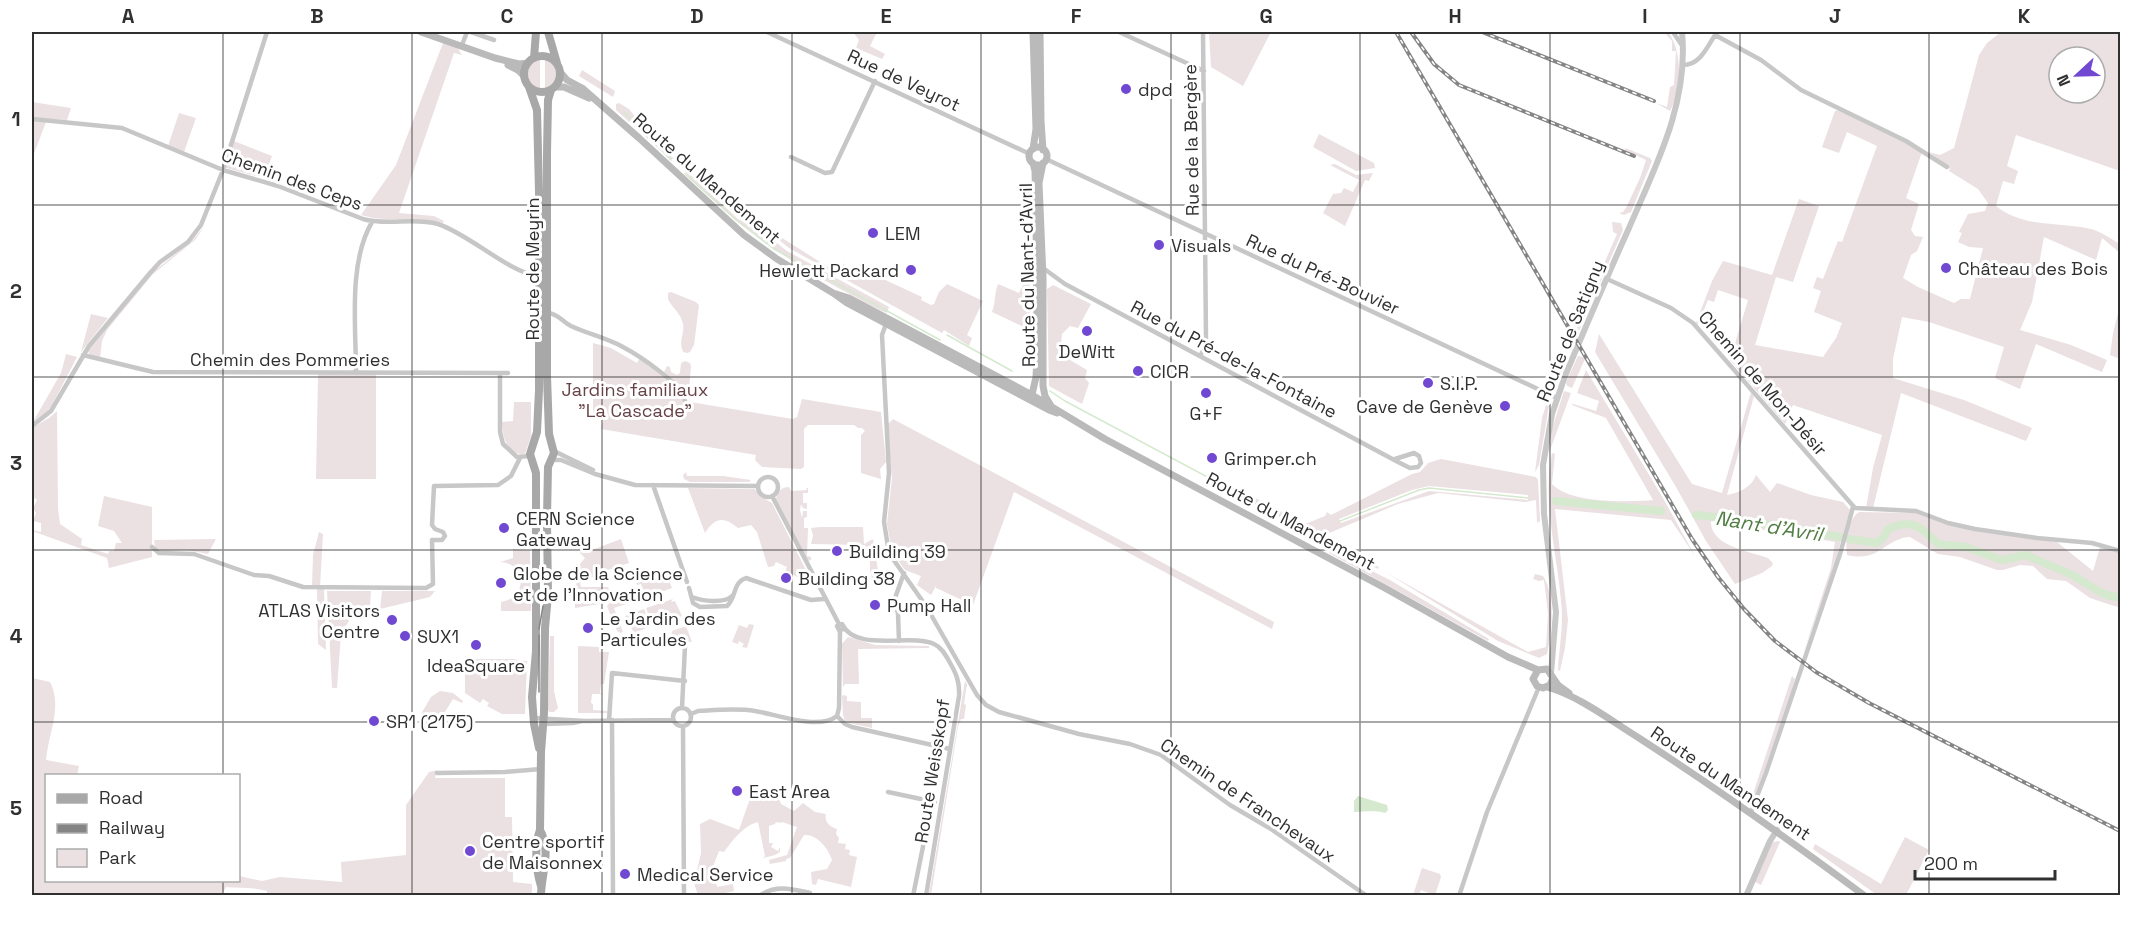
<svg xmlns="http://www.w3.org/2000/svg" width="2152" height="927" font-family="'Space Grotesk',sans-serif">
<rect width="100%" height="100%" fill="#fff"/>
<path fill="#ebe0e2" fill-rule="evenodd" d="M853,32H877L870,46L885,54L882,59L856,48L859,40Z
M1209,32H1271L1243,86L1211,67Z
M1664,32H1668C1683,51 1682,90 1670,111L1656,103L1667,107L1670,87L1674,85L1676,51H1672V41Z
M2001,32H2120V171L2016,135L2007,166L2018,171L2014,184L2003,181L1996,206C2023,228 2059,222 2091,229C2102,232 2111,239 2120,244V253L2102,238L2096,260L2044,237L2032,302L2020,330L2071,345L2107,360L2102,372L2036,344L2020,389L1995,378L2004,347L1929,322L1902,317L1893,359V378L1964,400L2032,428L2026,441L1901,393L1873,508H1866L1873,468L1882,435L1793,405L1785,424L1730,360L1748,300L1718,290L1714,302L1708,300L1698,325L1696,323L1712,281L1723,261L1772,275L1799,199L1819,206L1793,282L1776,277L1755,345L1823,357L1836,338L1842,323L1814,312L1821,291L1813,288L1817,277L1823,279L1838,241L1842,242L1877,146L1847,132L1839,153L1822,147L1835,111L1839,110L1895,137L1922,152L1906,198L1919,204L1911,230L1915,236L1923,237L1917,251L1911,255L1903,278L1918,287L1954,303L1961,299H1970L1983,248L1969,247L1958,242L1962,233L1959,232L1968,214L1985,211L1988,203L1978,189L1949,171L1950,168L1929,152L1940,155L1954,148L1979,55L1987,43ZM2059,57H2095V93H2059Z
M443,43L457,47L462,55L454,53L399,213L434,216L444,221L443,223C416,217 387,223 361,215L396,165Z
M540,59V89C528,85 525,76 530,65Z
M545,59L554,64L558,75L554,84L545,89Z
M582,70L615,91L613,97L579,76Z
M32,102L71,108L67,120L32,118Z
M619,103L629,109L651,137L674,159H670L616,110V104Z
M179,113L196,118L184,152L168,146Z
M32,121L46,122L32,159Z
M1319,134L1374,163L1375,168L1356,171L1313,147Z
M234,141L272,156L264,178L226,168Z
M1625,148L1650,158L1652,161L1631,212L1624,215L1619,213L1623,212L1626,208L1640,178L1646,160L1625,150Z
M1335,164L1356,175L1373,173L1369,181L1365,180L1345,226L1323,213L1333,194L1341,193L1344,188L1353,192L1359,180L1330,165Z
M684,169L738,219L758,228L787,251L889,307L887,313C871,307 857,297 842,290C780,257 736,223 686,174Z
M725,192L782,238L833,270L839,272L844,263L845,269L857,277L868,272L922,297L921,300L931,305L934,304L939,292L947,284L983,301L967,335L972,338L969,346L944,330L942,333L789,248L760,225L739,215L722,200Z
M1612,222L1621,223L1623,230L1579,331L1573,319V307H1585L1617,234L1613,232Z
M204,227L195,240L153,274L107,330L102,341L100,358L89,354L88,350L153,272L191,242Z
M1029,272H1030V330L992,312C996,302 994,294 998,284L1019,293Z
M1053,285L1091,304L1078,328L1070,326L1062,334L1060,354L1087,370L1085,378L1089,383L1082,404L1049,386L1047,289Z
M671,292L696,302L699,305L694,345L690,352L687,353L683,352C678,339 685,335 683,324C681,313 672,308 668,299V293Z
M2120,305V359L2110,355L2113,333Z
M91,314L108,318L81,352Z
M1599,334L1692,484L1722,493L1751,392L1754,396L1727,495C1739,493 1752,487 1756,475L1770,492L1777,483L1811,495L1843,502L1850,510L1843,535L1740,517L1695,512L1698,517L1742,523L1841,540L1836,561L1803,654L1831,568L1835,542L1711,521C1710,546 1749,551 1768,558L1773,563L1772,566L1762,573L1735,584L1706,541L1676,487L1595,352Z
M593,343L611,348L637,363L639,359L655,370L684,395V401L793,419L797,417L802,399L881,412L886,462L880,469L881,479L861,473V435L865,431L862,428H858L854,425H808L804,429V467L801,469L762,467L755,460L756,455L601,429L604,416L593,414Z
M66,354L77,357L51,407L46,413L33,422L61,373Z
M1578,356L1584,357L1585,359L1572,388L1567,386L1566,382Z
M685,361L690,363L691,366L689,390L685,392L664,372L667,366L670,367L671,372L677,375L680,373L681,363Z
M1586,370L1663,498L1695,556L1671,520L1555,509L1568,620L1565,648L1560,671L1558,670C1559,647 1564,625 1561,601C1557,552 1542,502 1552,453L1555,454L1552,484C1570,504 1629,502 1653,500L1606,418L1572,405L1573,404L1596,411L1599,401L1577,393ZM1555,499L1660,509L1662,514L1555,503Z
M318,374H376V479H316Z
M1564,391L1571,393L1549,453L1552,429Z
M514,402H531V436L525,454C507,456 502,436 502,422L513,421Z
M1546,405L1549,406L1539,465L1535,472L1542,418Z
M57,411L58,509L60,524L82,539L81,545L108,554L109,551H114L116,543H122L114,531L98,526L104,496L152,507V557L109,568L107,558L32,531V530L41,532V523L33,521L36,513L33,508L37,500L32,496V428L49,418Z
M893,419L1274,622L1272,629L1014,492L973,605L936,588V586L931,595L917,585L921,576L905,570L892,552L887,524L892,478L887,425Z
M1441,459L1536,477L1538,480L1540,521L1537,523L1536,500L1525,502L1438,493L1398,504L1327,534L1319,533L1320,540L1328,543L1330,541L1379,567L1378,569L1310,537L1306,533L1307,528L1293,524L1232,491L1234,487L1305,524L1325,516L1327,512L1331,515L1412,474L1420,472L1428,463ZM1429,486L1528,495V500L1429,491L1341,523L1339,519L1412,490Z
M686,472L687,476H723L751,480L749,482H690L684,479L683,475Z
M789,487L791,491L807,490L806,488H808V493H803V503H807V509L803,508L801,504L800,510L802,518L803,511H807V517L804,518V528H808L807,556L811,557V560L808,561L776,501C776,493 781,487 789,487Z
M688,488L755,489L761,497L772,503L809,576L806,580L785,572L787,567L776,562L774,566L768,567L757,532L751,525L738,528C724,516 715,517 705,533Z
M1859,512L1916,513L1947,524L2057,542L2093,571L2100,547L2120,553V607L2114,606L2090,598L2066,581L2047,579L2033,566L2020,565L2003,570H1997L1960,557L1938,554L1910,537C1885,538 1880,563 1847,555C1845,543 1848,519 1859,512Z
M820,527H863L864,544L873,539L880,583H873L870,570V558L865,545L811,544L813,535L811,528Z
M319,532L323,534L320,587L312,586L313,555Z
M216,539L208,554L187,550L160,551L155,547L154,540Z
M621,539L629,563L605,571L604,577H582L580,564L585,558L580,553V549L583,546L589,551Z
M513,549L530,550L531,611H501V602C528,598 527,563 500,562L513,558Z
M1330,550L1390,580L1489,639L1488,641L1329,553Z
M665,570L672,588L644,598L643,596L645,594L641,584L637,585L635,580Z
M1385,572L1528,652L1546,647L1548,614L1544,580L1539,581L1533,579L1535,574L1543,576C1556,597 1552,631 1547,654L1539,658L1498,641Z
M577,582H580L581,587H608L612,595L599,604L575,608V588Z
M633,588L639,600L614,608L623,632L620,633L617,631L607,606L616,596Z
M317,589H324L326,650L318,644Z
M327,591H371L370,607L350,619L341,634L337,688H332Z
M382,591H435L430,597L380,609Z
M673,599L671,602L675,601L682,616L654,626L651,613H648L646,608Z
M644,609L646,614L644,616L649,627L634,633L625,616Z
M749,624L754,625L747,648L742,647L744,644L739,641L738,644L732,642L739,625L747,628Z
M686,626L692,642L665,640L671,637L672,631Z
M550,636H554V691L558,708L554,712H549L548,709Z
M848,637L875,645L929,646V648L858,649L859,684H845L843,687L842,644Z
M578,646L599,647V652H609L604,684H601L600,693L603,694H592L591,703L593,704V710L607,711L608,713H578Z
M475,659H512L527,661L525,714H502L487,706L489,703L483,699L480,703L465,693V666L470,660Z
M1792,676L1795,679L1792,690L1755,799L1751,800Z
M32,678L50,682C63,707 48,734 46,760L79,766L77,775L46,776V880H238L239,876L262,881L280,877L342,882L341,862L406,855V805L429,772L437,770L435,778H505V817H512L513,882L532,884V892L528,896H267V891C253,887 241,888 226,887L221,896H32Z
M965,681L967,684L964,704L966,705L964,719H961L958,727L931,895H929Z
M440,691L453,693L463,701L462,703L453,699L438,723L430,725L423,721L421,714L431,697Z
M844,695L847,696V701L861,702V718H872V728L849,723L845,721L843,715L842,696Z
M752,793L769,799L771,795L778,797L781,804L794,811L803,803L815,812L826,814C824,822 830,827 837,829L836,834L839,838L838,843L846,844L845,849L850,850L849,855L857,857L851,887L818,879L816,885L812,884L811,872L827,869L832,860C828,848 817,834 804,835L790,858L786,859V861L770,864L769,860L787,855L797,827L782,822L781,823L776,822L775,824L769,826V843H773L771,847L778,851L780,847V852L775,855L763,858L765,856L758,822C744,825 732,841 724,852L719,851L714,864L712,874L715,876L717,887L733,884L734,891L716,895H698L694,883L701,853L700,824L710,819L739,830Z
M1905,837L1929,850L1906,895H1877L1813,849L1815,844L1881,884Z
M1779,841L1780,842L1761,885L1755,882L1771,846L1773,842Z
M1422,868L1440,874L1441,877L1435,895L1421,890L1419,895H1413Z"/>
<path fill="#d5e9ce" d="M1358,796L1387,805L1388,810L1385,813C1374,810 1365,812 1354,812V801Z"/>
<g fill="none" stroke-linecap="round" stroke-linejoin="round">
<path stroke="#d5e9ce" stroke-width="1.5" d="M624,112L671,160
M685,174L736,220L774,249L940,340
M947,335L1012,371
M1050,391L1065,401L1286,519
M1340,521L1419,490L1429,488L1528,498"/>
<path stroke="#d5e9ce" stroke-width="8" d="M1556,501L1661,511
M1696,515L1742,520L1841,537
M1849,539L1877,543L1883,538L1888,529C1913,518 1921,527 1938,544L1966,547L2002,560L2027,555C2041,563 2056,567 2070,574C2088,582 2099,597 2120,597"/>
<path stroke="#c7c7c7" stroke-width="4.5" d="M471,32L494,40
M767,32L1030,154
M1119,32L1204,71
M1673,32L1681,44
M1715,35L1761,60L1801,90L1906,141L1947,167
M462,45L467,32
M1683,65C1701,65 1708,45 1717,32
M32,119L122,128L223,170L278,186L363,219C387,226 413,217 438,224C469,234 508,272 538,276
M791,157L825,173L832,172L875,81
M1046,159L1557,398
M1043,268L1065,284L1398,462L1410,468L1418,467L1421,463L1419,456L1414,453L1395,459
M1607,279L1671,308L1693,323L1855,508L1916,511L1948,523L1975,529L2037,538L2092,543L2120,551
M548,313C557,313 563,322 571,326C588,334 607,338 623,347C638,355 684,385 685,401
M887,321L882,335L889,473L884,522L888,547L893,559L926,606L977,695L986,705L999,712L1079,734L1130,744L1161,755L1230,805L1271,829L1367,896
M83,355L153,372L508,373
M1200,356L1204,349L1206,338L1203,32
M356,373C356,326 348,263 372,222
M500,374V432L503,444L517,457L530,456
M32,426L51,411L89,346L150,273L160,262L188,242L201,225L223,170L267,32
M554,451L593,470
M552,460H561L595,474L635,485L758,486
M758 487a10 10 0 1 1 20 0a10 10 0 1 1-20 0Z
M653,485L687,582
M772,496L839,624
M152,547L159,553L194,554L254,575L269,576L303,587L426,588L433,584L432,540H442L445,536L443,532L435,529L432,525L434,486L498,485L511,476L520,458
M689,588L693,603L700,607L727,606C737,597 732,583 746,578L811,600L824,599
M692,597C702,601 724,604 732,596
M844,629L839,630L837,626L842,624C856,653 910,633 934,644C941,647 945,654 949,661C956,673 960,682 959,696L926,896
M899,641L898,614L895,598L904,573
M673 717a9 9 0 1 1 18 0a9 9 0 1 1-18 0Z
M682,708L685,646
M691,714L698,711C717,710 737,708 755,711C776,714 818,731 837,716
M837,716L845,724L852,727L950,749
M837,716L839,708L840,631
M533,718L585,721L673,720
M612,720L613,896
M609,721L612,673L685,681
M543,724L573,723L582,721
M683,727L684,896
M437,773L505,772L541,769
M888,792L935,802
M1751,812L1766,773L1840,554L1853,507
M759,896C776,884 792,889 810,893
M913,896L932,802
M1459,896L1487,812L1539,687"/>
<path stroke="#c7c7c7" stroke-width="6" d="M1551,673L1556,612L1544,514L1543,465L1552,414L1565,376C1586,326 1607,277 1629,228C1656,165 1689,103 1682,32
M1746,896L1770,841L1777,830"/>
<path stroke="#bababa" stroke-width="7" d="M421,32L495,58L519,64L528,63
M1033,32L1036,129L1033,149
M1040,32L1041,121L1043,150
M508,65L518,70L524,76
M561,73L567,80L582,88L639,138L744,235L777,259L833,293L847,303L1049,410L1057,413
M556,87H564L589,98
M1029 156a9 9 0 1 1 18 0a9 9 0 1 1-18 0Z
M1043,163L1039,183L1043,278V386L1045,396L1050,404
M833,293L849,298L1032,395L1105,439L1383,587L1508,657L1538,670
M1031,399L1036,377L1037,358L1036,212L1035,171L1033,163
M1553,678L1550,685L1543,688L1537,686L1533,679L1538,670L1547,669L1558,685L1569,693
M1547,687C1579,696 1610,720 1639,738C1716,788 1791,841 1865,896"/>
<path stroke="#a8a8a8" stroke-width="8" d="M548,32L557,63
M524 74a18 18 0 1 1 36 0a18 18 0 1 1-36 0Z
M534,58L536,32
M529,87L537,110L539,192V390L537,432L530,454L536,473V517
M547,517L548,467L554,453L549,434L547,376V153L548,100L551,90
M536,521V651L532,697L534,724L539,748
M540,830C552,851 541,874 541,896
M541,886C536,870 534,846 540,830L541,752L544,713L545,628L548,595L547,521"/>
<path stroke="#858585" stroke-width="1.5" d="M539,629L543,606
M539,692V635"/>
<defs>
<path id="rail" d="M1396,32L1692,539L1718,577L1744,609L1775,641L1816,672L1869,703L2120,831
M1411,32L1434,64L1459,85L1634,156
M1482,32L1654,101"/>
</defs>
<use href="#rail" stroke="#858585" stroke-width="4"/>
<use href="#rail" stroke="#fff" stroke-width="1.5" stroke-dasharray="4.5" stroke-linecap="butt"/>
</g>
<path fill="none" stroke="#303030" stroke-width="1.5" stroke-opacity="0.55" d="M223,32V776M412,32V896M602,32V896M792,32V896M981,32V896M1171,32V896M1360,32V896M1550,32V896M1740,32V896M1929,32V896M32,205H2120M32,377H2120M32,550H2120M32,722H2120M223,880V896"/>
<g fill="#7048d1" stroke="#fff" stroke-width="2">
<circle cx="1126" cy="89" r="6"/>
<circle cx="873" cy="233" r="6"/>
<circle cx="1159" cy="245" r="6"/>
<circle cx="1946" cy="268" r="6"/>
<circle cx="911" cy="270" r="6"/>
<circle cx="1087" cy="331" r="6"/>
<circle cx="1138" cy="371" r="6"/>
<circle cx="1428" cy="383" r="6"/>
<circle cx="1206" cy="393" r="6"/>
<circle cx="1505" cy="406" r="6"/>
<circle cx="1212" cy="458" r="6"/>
<circle cx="504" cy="528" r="6"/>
<circle cx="837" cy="551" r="6"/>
<circle cx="786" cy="578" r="6"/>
<circle cx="501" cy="583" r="6"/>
<circle cx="875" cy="605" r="6"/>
<circle cx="392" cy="620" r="6"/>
<circle cx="588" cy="628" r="6"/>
<circle cx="405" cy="636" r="6"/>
<circle cx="476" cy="645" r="6"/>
<circle cx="374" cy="721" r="6"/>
<circle cx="737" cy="791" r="6"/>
<circle cx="470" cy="851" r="6"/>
<circle cx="625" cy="874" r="6"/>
</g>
<g text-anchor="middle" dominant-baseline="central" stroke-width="6" stroke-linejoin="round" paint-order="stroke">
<g font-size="18" fill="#303030" stroke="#fff">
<text transform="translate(904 80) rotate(25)">Rue de Veyrot</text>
<text transform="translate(1191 140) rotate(-91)">Rue de la Bergère</text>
<text transform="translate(707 178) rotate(41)">Route du Mandement</text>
<text transform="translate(292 179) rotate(20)">Chemin des Ceps</text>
<text transform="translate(532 269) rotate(-90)">Route de Meyrin</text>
<text transform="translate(1323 274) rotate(25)">Rue du Pré-Bouvier</text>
<text transform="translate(1027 275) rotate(-91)">Route du Nant-d'Avril</text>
<text transform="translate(1570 331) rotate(-68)">Route de Satigny</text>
<text x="290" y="359">Chemin des Pommeries</text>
<text transform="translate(1234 359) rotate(28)">Rue du Pré-de-la-Fontaine</text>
<text transform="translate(1763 383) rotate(49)">Chemin de Mon-Désir</text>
<text transform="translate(1291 521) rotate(28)">Route du Mandement</text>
<text transform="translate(932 771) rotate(-81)">Route Weisskopf</text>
<text transform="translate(1731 783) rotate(34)">Route du Mandement</text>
<text transform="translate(1248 800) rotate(34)">Chemin de Franchevaux</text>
</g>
<g font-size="18" fill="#303030" stroke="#fff" text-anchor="start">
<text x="1138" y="89">dpd</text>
<text x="885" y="233">LEM</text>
<text x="1171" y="245">Visuals</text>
<text x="1958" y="268">Château des Bois</text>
<text x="899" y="270" text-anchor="end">Hewlett Packard</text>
<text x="1087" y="351" text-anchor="middle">DeWitt</text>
<text x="1150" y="371">CICR</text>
<text x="1440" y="383">S.I.P.</text>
<text x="1493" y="406" text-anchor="end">Cave de Genève</text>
<text x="1206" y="413" text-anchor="middle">G+F</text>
<text x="1224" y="458">Grimper.ch</text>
<text x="516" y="518">CERN Science<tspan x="516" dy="21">Gateway</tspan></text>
<text x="849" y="551">Building 39</text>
<text x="513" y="573">Globe de la Science<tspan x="513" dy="21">et de l'Innovation</tspan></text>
<text x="798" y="578">Building 38</text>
<text x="887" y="605">Pump Hall</text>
<text x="380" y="610" text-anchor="end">ATLAS Visitors<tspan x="380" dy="21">Centre</tspan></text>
<text x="600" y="618">Le Jardin des<tspan x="600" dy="21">Particules</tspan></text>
<text x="417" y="636">SUX1</text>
<text x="476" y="665" text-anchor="middle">IdeaSquare</text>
<text x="386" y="721">SR1 (2175)</text>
<text x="749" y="791">East Area</text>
<text x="482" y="841">Centre sportif<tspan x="482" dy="21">de Maisonnex</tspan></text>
<text x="637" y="874">Medical Service</text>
</g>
<g font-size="18" fill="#674246" stroke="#fff">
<text x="635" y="389">Jardins familiaux<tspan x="635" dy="21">"La Cascade"</tspan></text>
</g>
<g font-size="20" font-style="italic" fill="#507d42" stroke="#fff">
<text transform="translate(1769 526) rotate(9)">Nant d'Avril</text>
</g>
</g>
<rect width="2152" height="927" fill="none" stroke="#ffffff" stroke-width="66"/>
<rect x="45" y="774" width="195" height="108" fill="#ffffff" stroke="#acacac" stroke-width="1.5"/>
<rect x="57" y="794" width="30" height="9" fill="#a8a8a8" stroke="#acacac" stroke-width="1.5"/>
<text x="99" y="804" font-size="18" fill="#303030">Road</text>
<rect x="57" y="824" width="30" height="9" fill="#858585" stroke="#acacac" stroke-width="1.5"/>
<text x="99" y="834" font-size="18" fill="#303030">Railway</text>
<rect x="57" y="849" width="30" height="18" fill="#ebe0e2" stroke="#acacac" stroke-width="1.5"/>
<text x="99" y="864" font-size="18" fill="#303030">Park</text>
<g transform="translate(2077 75) rotate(248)"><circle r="28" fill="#ffffff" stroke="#acacac" stroke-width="1.5"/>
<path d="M0-4.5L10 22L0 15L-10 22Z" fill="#7048d1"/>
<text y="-9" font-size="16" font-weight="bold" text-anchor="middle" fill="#303030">N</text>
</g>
<path d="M1915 870v9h140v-9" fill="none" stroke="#303030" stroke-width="3"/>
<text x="1924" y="870" font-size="18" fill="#303030" stroke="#ffffff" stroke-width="4.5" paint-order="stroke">200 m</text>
<rect x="33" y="33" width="2086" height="861" fill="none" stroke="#303030" stroke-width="2"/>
<g font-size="20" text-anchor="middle" font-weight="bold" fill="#303030">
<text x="128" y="23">A</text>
<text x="317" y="23">B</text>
<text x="507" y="23">C</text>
<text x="697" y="23">D</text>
<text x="886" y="23">E</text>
<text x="1076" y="23">F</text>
<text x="1266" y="23">G</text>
<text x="1455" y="23">H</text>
<text x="1645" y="23">I</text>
<text x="1835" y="23">J</text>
<text x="2024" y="23">K</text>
<text x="16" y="126">1</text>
<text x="16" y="298">2</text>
<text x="16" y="470">3</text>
<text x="16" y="643">4</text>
<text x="16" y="815">5</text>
</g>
</svg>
